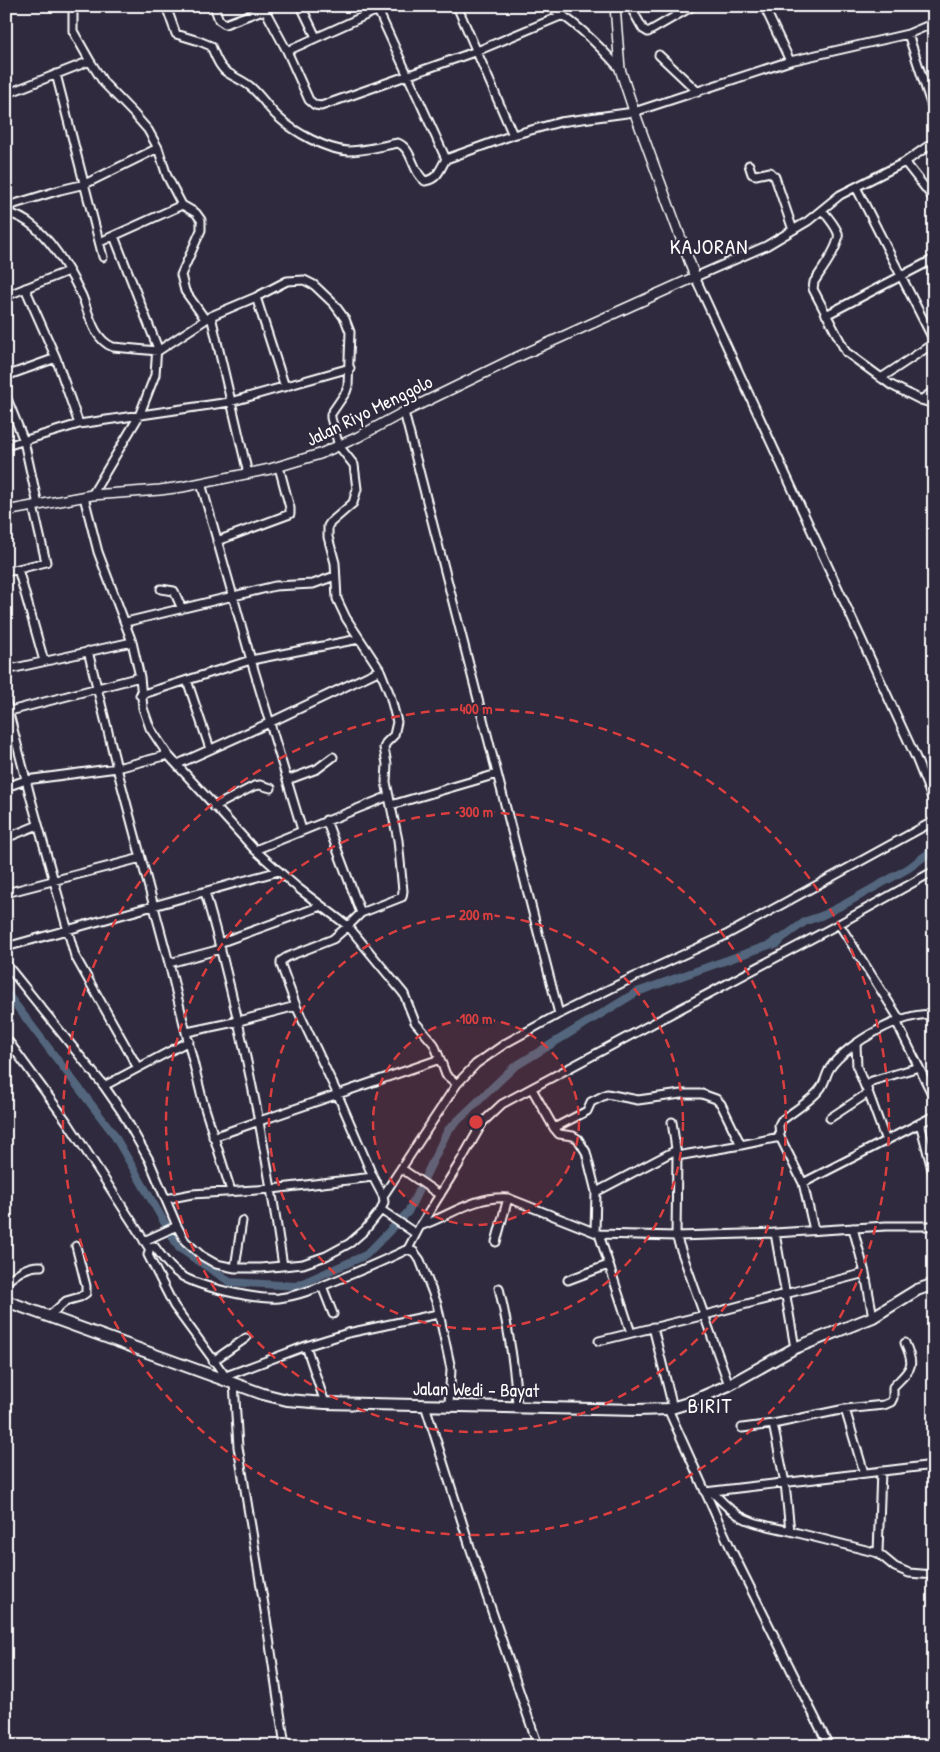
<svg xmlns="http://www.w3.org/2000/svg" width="940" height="1752" font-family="'Patrick Hand',sans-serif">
<rect width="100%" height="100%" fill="#2f2a3d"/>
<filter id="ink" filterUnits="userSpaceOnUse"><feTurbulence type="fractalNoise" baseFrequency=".02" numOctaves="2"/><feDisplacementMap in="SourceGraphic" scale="10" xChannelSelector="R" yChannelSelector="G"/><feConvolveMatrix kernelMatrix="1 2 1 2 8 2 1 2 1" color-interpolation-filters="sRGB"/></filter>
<g filter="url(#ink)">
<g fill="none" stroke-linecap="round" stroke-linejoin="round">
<path stroke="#52667d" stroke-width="8" d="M778,941L806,921L821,916L845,904L909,868L934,849
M6,992L113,1133L179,1248L230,1282L296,1286L366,1255L408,1212L448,1130L514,1067L637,992L775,943"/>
<path stroke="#52667d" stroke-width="12" d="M775,943L778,941"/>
<defs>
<path id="minor" d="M73,6V31L90,61L104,83L134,114L148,130L158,148L167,176L182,205L196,213L201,220V230L181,275L185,291L205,319
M166,6L176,34L199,41L211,46C215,55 217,63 224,70C232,77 244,80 252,88C262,97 268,108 278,117C294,132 326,150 349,151C365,151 382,146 398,143C413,149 412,172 425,181C438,179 440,169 446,159
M214,6L219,20L225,24L260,11L266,12L287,51L309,100L315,105L321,106L477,51L563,15
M301,6L316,37
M376,6L446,159L513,135L560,122L634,112L790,61L908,34L934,23
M457,6L513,135
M548,6C576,22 599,45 620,69
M630,6L643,29L648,32L693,6
M764,6L790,61
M908,34L934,113
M287,51L386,6
M659,55L698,92
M56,74L103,257
M6,94L90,61
M934,142L905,162L840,195L808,221L766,246L695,277L916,758L934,803
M905,162L934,199
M749,165L752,174L756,175L770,172L775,177L793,230
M856,187L934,341
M8,206L60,190L85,184L158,148
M822,210C828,217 835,225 838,233C841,245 821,271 814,282L813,289L846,352L891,385L921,400L934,404
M6,213C41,218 68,267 82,296C89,313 93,339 113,347L158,351L211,316L256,297L287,281L304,280L314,285L334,304L345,319L350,332L348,386L346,392L331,414V418L339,446L354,465L357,489L353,503L330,523L328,526V537L335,563L337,599L346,618L380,670L390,695L397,722L394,735L386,743L384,748L387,764L386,782L398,840L403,891L402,897L361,913L348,926L298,888L255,850L168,755L150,728L143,708L140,677L132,642L98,552L84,497
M100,242L182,205
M25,288L56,358L79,424
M6,296L68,271
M256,297L285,387
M826,315L934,259
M211,316L248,474
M6,376L56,358
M881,378L934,343
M6,396L24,441L38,505
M921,400L934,391
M404,412L559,1014
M6,446L79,424L230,402L350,368
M201,483L251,660L302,830
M92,495L139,416L155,375L157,346L114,236
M217,541L290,514V508L279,467
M18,569L44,661
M6,572L46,562L33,506
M161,589L174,591L182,609
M126,622L275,586L313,584L335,576
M88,651L117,768L169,963L203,1102L231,1191
M6,670L132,642
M187,680L210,749
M140,695L251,660L359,639
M6,702L31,799L75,956L138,1068
M10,711L140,677
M178,764L269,723L380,670
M287,780L317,769L333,757
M6,787L26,780L117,768L168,755
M391,805L497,774
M214,807L254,786L260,785L271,788
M326,820L361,913
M6,838L38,825
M255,850L389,796
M205,892C240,1015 265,1140 283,1266
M6,893L141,858
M839,924L900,1020
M219,943L321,906
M6,947L279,871
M169,963L221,949
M6,964L104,1086L122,1112L149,1160L177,1226L185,1241L202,1256L216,1264L235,1268H261L303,1264L326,1256L350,1243L365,1230L381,1210L384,1202L383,1196L373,1177L337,1093L296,1006L281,965V961L287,957L333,939L348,926L404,994L415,1022L434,1044L440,1059
M896,1021L934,1098
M187,1032L239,1021L296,1006
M6,1038L68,1123L149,1248
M856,1044L857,1067L866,1089
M104,1086L189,1041
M532,1089L554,1128L587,1111L591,1102L607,1094L638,1100L681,1094H702L716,1099L721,1104L741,1145
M830,1118L868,1093
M672,1122L677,1156L676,1236L729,1385
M920,1123L934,1177
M554,1128L559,1134L573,1136L578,1139L586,1152L596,1192L595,1232
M213,1137L440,1059L446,1075L457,1084
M780,1137L803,1183L814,1230
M886,1141L867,1089V1085L872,1081L919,1067
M677,1156L741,1145L780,1137L779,1125L781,1121C792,1112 811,1101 820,1089C825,1083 826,1074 830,1068C846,1044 905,1010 934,1015
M402,1169L440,1195
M803,1183L934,1116
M596,1192L676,1150
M383,1196L457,1084L476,1064L506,1043L559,1014L630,979L726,935L934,821
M166,1199L192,1194L272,1189L373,1177
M381,1210L415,1233
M421,1225L459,1164L483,1122L502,1104L839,924L934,871
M853,1228L865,1273L873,1317
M775,1233L795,1348
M599,1234L631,1333
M144,1241L177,1226
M496,1242L508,1198
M235,1268L242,1221
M568,1280L608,1265
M6,1282C16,1274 27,1265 41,1266
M322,1286L333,1314
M499,1288C508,1327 515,1366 517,1406
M49,1316L66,1301L80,1297L86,1293V1286L76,1246
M653,1327L673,1408
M599,1341L705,1315L865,1273
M306,1346L325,1403
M213,1361L246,1338
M226,1376L306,1346L348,1333L438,1314
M229,1381L174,1306L148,1255L150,1247L154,1246C162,1256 168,1267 179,1274C197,1287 257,1300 279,1298C304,1295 329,1283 352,1274C371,1266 390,1258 408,1249
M234,1383L238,1447L265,1611L285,1746
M425,1405L470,1547L538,1746
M449,1405L451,1369L437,1304L420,1260L414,1252L408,1249L420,1226C452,1215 473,1196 508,1198L599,1234L676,1236L775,1233L886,1226H934
M668,1409L732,1551L829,1746
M845,1409L864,1473
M773,1424L845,1409L884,1405L891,1402L893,1398V1387C911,1368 916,1368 905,1343
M742,1428L773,1424L785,1483L790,1531L878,1553L895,1567L909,1573L934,1575
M705,1492L934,1465
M712,1492C719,1498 725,1506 733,1511C748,1524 771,1526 790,1531
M878,1553L881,1471"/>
<path id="tertiary" d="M6,511L92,495L160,490L182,487L270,469L320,454L358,437L404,412L513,359L695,277L633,108L620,69L615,6"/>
<path id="secondary" d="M6,1301L263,1394L287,1400L325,1403L637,1410L668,1409L688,1403L729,1385L795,1348L873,1317L917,1290L934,1284"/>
</defs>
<use href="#minor" stroke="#fff" stroke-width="11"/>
<use href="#tertiary" stroke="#fff" stroke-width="12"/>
<use href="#secondary" stroke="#fff" stroke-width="14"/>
<use href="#minor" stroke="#2f2a3d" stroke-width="7"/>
<use href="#tertiary" stroke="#2f2a3d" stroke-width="9"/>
<use href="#secondary" stroke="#2f2a3d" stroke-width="10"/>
</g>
</g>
<circle cx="476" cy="1122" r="103" fill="#da3e3e" fill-opacity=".12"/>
<g fill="none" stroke="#da3e3e" stroke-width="2.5" stroke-dasharray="9 6">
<circle cx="476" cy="1122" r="103"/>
<circle cx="476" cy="1122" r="207"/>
<circle cx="476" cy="1122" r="310"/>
<circle cx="476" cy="1122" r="413"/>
</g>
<g text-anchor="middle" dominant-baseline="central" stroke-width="4" stroke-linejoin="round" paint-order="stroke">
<g font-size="19" fill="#fff" stroke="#2f2a3d">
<text transform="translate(369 410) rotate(-26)">Jalan Riyo Menggolo</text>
<text transform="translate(476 1389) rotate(1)">Jalan Wedi - Bayat</text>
</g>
<g font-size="21" letter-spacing="1" fill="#fff" stroke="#2f2a3d">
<text x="709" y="246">KAJORAN</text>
<text x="710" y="1405">BIRIT</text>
</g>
</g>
<circle cx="476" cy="1122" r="8" fill="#da3e3e" stroke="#2f2a3d" stroke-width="2.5"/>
<g font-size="15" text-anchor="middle" font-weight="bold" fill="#da3e3e" stroke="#2f2a3d" stroke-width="4" stroke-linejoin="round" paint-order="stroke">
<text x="476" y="714">400 m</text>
<text x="476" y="817">300 m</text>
<text x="476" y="920">200 m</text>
<text x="476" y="1024">100 m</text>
</g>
<rect width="940" height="1752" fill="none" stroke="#2f2a3d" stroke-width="25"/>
<rect x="12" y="12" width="915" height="1727" fill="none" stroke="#fff" stroke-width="2" filter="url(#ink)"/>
</svg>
